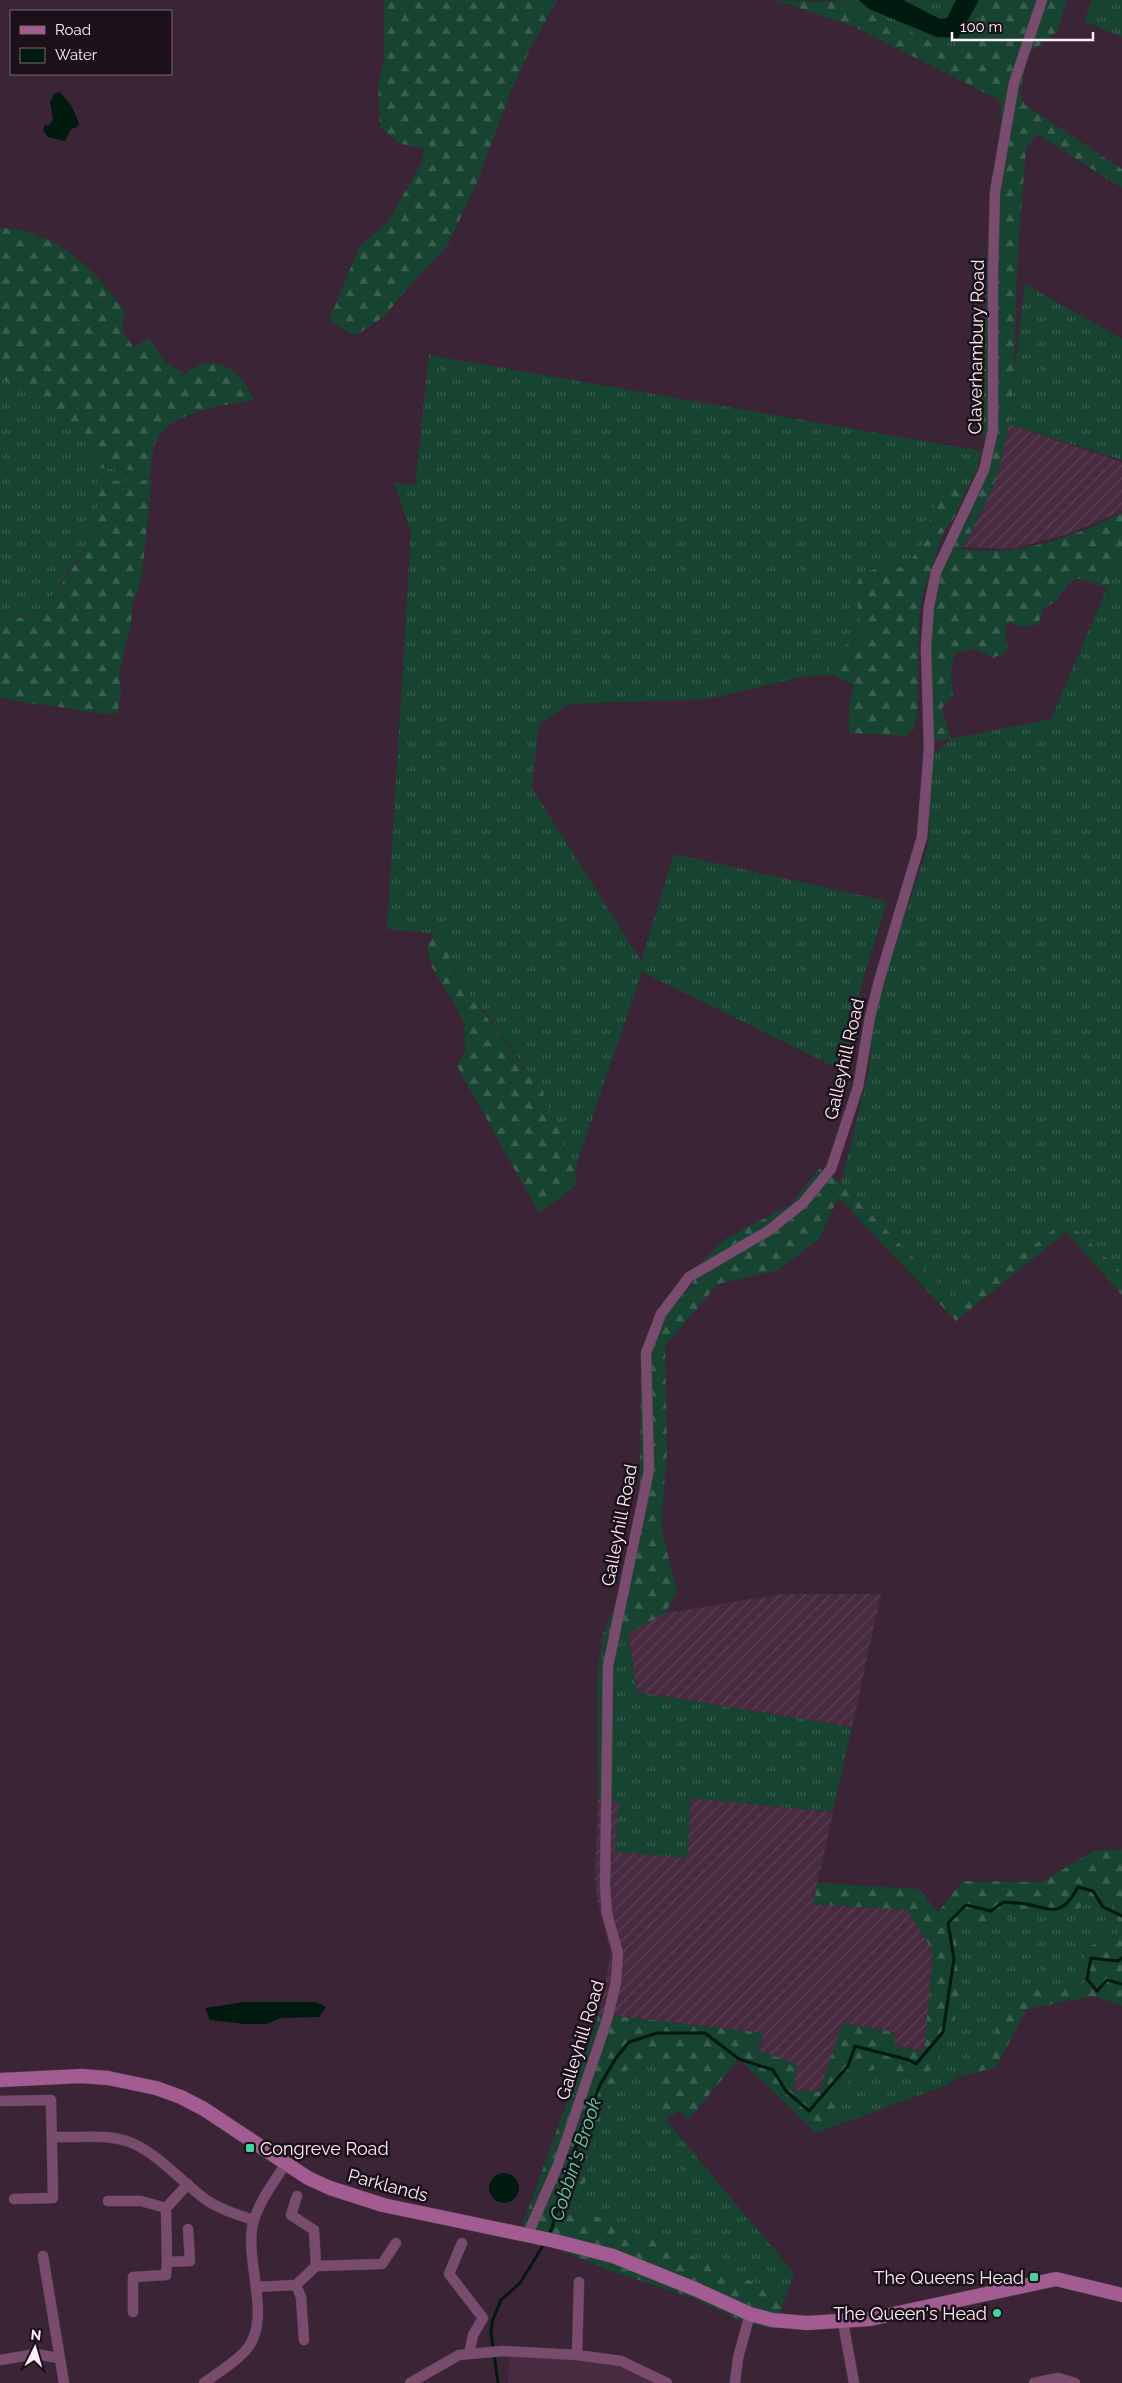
<svg xmlns="http://www.w3.org/2000/svg" width="1122" height="2383" font-family="Raleway,sans-serif">
<defs>
<pattern id="industrial-furrows" width="10" height="10" patternUnits="userSpaceOnUse" patternTransform="scale(1.25)"><rect width="10" height="10" fill="#482b41"/><path d="M-1 1l2-2M0 10L10 0M9 11l2-2" fill="none" stroke="#5a4054"/></pattern>
<pattern id="grass-tufts" width="24" height="20" patternUnits="userSpaceOnUse" patternTransform="scale(1.25)"><rect width="24" height="20" fill="#174331"/><path d="M3 7l-1-3M5 7V3M7 7l1-3M15 17l-1-3M17 17v-4M19 17l1-3" fill="none" stroke="#3a5e50"/></pattern>
<pattern id="forest-firs" width="22" height="20" patternUnits="userSpaceOnUse" patternTransform="scale(1.25)"><rect width="22" height="20" fill="#174331"/><path d="M5 1l3.5 6h-7zM16 11l3.5 6h-7z" fill="#3a5e50"/></pattern>
</defs>
<rect width="100%" height="100%" fill="#3b2436"/>
<path fill="#482b41" d="M509,2352L621,2361L667,2383H508Z"/>
<path fill="url(#industrial-furrows)" d="M1008,424L1122,462V511L1069,534L1011,549L963,547L997,475Z
M783,1594H881L852,1727L637,1692L628,1634L665,1613Z
M691,1798L833,1812L813,1904L908,1910L933,1951L925,2052L895,2045L819,2092L793,2090L797,2064L759,2051L763,2033L599,2014L611,1953L597,1900L595,1872L598,1799L619,1802L686,1858Z"/>
<path fill="url(#grass-tufts)" d="M844,0H987L979,24L962,49L946,48L870,13L858,15Z
M1092,0H1122V37L1084,21Z
M1025,284L1122,339V460L1008,424Z
M429,355L981,451L977,470L965,492L950,486L921,548L904,567H889L864,634L840,649L833,675L807,676L707,699L569,704L539,724L532,788L641,961L674,854L887,901L856,1004L849,1074L642,972L575,1169L544,1103L543,1083L531,1075L483,1010C461,992 450,961 443,934L387,929L411,532L394,483L415,485Z
M0,378L66,417L87,437L93,458L102,468L151,472L150,479L117,482L108,478H99L96,520L89,541L50,599L41,611L30,615L12,619L0,618Z
M1122,560V1273L1066,1220L958,1304L841,1183L869,1070L873,1011L928,846L932,756L951,739L1051,719L1107,588Z
M603,1632L628,1634L637,1692L852,1727L833,1812L691,1798L687,1858L615,1852L619,1802L598,1799L597,1677Z
M1093,1899L1114,1903L1120,1935L1085,1948L1084,1983L1026,1991L999,2004L994,2040L947,2085L835,2126L838,2092L848,2081L882,2066L894,2075L928,2078L959,2007L956,1926L981,1928L1014,1915H1069Z
M631,2062L659,2066L658,2095L665,2119L794,2273L786,2296L578,2209L598,2126Z"/>
<path fill="url(#forest-firs)" d="M384,0H557L532,45L511,91L478,180L448,245L403,293L385,316L355,336L329,321L359,247L387,223L422,162L424,149L399,143L380,127L378,86L384,59Z
M775,0L825,2L845,0L859,14L870,13L946,48L958,49C974,35 982,21 987,0H1067L1057,32L1028,54L1020,92L1024,104L1122,169V188L1037,134L1026,149C1023,190 1019,230 1017,271C1014,339 1018,409 997,475C989,499 975,524 963,547L959,549C1020,557 1068,539 1122,513V560L1107,588L1077,578L1068,584L1057,600L1043,609L1038,625L1022,627L1009,622L1005,630L1008,651L993,658C976,648 972,646 954,655L951,673L953,695L942,708L951,739L935,741L929,739L926,607L951,541L992,459L983,435L985,307L989,216L1001,121V101L853,26Z
M0,228C55,229 96,270 125,312L122,330L133,347L149,338L165,362L185,373C191,370 200,363 207,363C232,362 245,380 254,400C225,405 174,411 158,438C152,447 151,462 151,472L102,468L93,458L87,437L66,417L0,378Z
M99,478H108L117,481L152,480L142,575L132,606L131,624L119,674L121,692L117,714C99,714 83,711 66,708C42,704 24,704 0,697V618C12,619 31,619 41,610C50,603 85,550 90,540C97,520 98,499 99,478Z
M950,486L965,492L954,518L944,531L922,596L919,620L918,706L915,726L907,736L849,733V703L854,685L833,675L829,669L840,649L864,634L854,590L862,573L876,569L904,567L921,548L940,488Z
M434,934H443L455,974L520,1062L531,1075L543,1083L544,1103L553,1111L564,1148L575,1169L576,1185L538,1214L535,1206L457,1066L465,1051L464,1021L432,967L427,948Z
M820,1168L841,1183L958,1304L1066,1220L1122,1273V1295L1066,1232L956,1321L838,1197L820,1238L778,1270L718,1284L665,1346L667,1449L661,1526L677,1592L665,1613L628,1634L604,1631L627,1577L640,1481L641,1349L665,1314L692,1285L702,1261L725,1239L790,1205Z
M1122,1849V2006L1094,1996L1027,2009L996,2067L957,2078L947,2085L994,2040L999,2004L1026,1991L1084,1983L1085,1948L1120,1935L1114,1903L1093,1899L1069,1915H1014L981,1928L956,1926L959,2007L928,2078L894,2075L882,2066L848,2081L838,2092L835,2126L816,2133L739,2059L688,2120L679,2111L665,2119L658,2099L659,2066L631,2063L598,2126L579,2209L786,2296L774,2329L746,2323L690,2297L608,2270L516,2232L522,2226L599,2014L764,2033L757,2050L797,2064L793,2090L819,2092L843,2023L894,2032L895,2046L924,2052L933,1951L907,1910L813,1904L818,1883L919,1889L938,1912L963,1881L1042,1882L1093,1851Z"/>
<path fill="#001a0f" d="M859,0H903L940,19L947,18L956,0H979L958,38L937,37L869,9Z
M60,92L71,105L79,123L77,127L71,129L65,141L48,137L43,130L45,125H49L53,120L50,102L54,94Z
M244,2002H316L326,2007L319,2017L281,2018L267,2024H245L210,2020L205,2008Z
M489 2188a15 15 0 1 1 30 0a15 15 0 1 1-30 0Z"/>
<g fill="none" stroke-linecap="round" stroke-linejoin="round">
<path stroke="#001a0f" stroke-width="3" d="M1122,1958L1118,1961L1091,1958L1087,1979L1097,1991L1107,1980L1122,1984
M548,2236L552,2228L569,2164L600,2085L616,2058L629,2042L657,2033H705L739,2059L773,2070L786,2091L809,2111L848,2066L855,2046L909,2060L916,2064L943,2032L954,1959L948,1923L966,1905L991,1911C995,1908 1000,1904 1004,1902C1007,1902 1013,1903 1016,1903C1046,1904 1059,1924 1078,1887L1093,1891L1103,1907L1122,1916
M498,2383L491,2333L492,2322L501,2300L520,2283L544,2244"/>
<defs>
<path id="street" d="M0,2101L51,2100L53,2198L14,2199
M52,2137C77,2138 108,2133 132,2143C158,2154 182,2182 205,2199C219,2209 237,2215 254,2220
M188,2184L166,2208L167,2262L190,2261L188,2229
M297,2196L291,2215L314,2230L316,2266
M108,2201H141L166,2208
M527,2236L558,2165L607,2020L616,1982L618,1953L607,1914L605,1887L608,1666L649,1470L646,1353L661,1314L689,1277L768,1231L803,1203L831,1169L858,1087L870,1017L879,981L922,837L929,748L926,647L929,606L936,572L984,470L993,430V271L995,192L1014,83L1042,0
M462,2243L449,2274L483,2318L473,2335L469,2354
M43,2256L64,2383
M296,2285L301,2297L304,2340
M256,2287L296,2285L316,2266L382,2264L396,2243
M133,2312V2277L166,2275L167,2262
M843,2322L854,2383
M577,2355L579,2282
M0,2360L36,2354L58,2358
M204,2383C217,2373 235,2363 246,2350C274,2318 242,2258 254,2220C260,2200 275,2181 286,2163
M410,2383L459,2355L502,2351L577,2355L621,2361L667,2383
M735,2383L738,2358L750,2314
M1034,2383L1058,2378L1075,2383"/>
<path id="secondary" d="M0,2080L81,2076L108,2078L156,2088L181,2097L204,2109L308,2178L330,2188L383,2205L555,2241L613,2256L695,2289L750,2314L772,2320L807,2323L870,2319L1056,2279L1122,2295"/>
</defs>
<use href="#street" stroke="#564051" stroke-width="11"/>
<use href="#secondary" stroke="#564051" stroke-width="15"/>
<use href="#street" stroke="#794c6e" stroke-width="10"/>
<use href="#secondary" stroke="#a25c92" stroke-width="14"/>
</g>
<g fill="#45d49f" stroke="#1c1119" stroke-width="2">
<rect x="245" y="2143" width="10" height="10" rx="2.5"/>
<rect x="1029" y="2272" width="10" height="10" rx="2.5"/>
<circle cx="997" cy="2313" r="5"/>
</g>
<g text-anchor="middle" dominant-baseline="central" stroke-width="5" stroke-linejoin="round" paint-order="stroke">
<g font-size="18" fill="#feeef9" stroke="#1c1119">
<text transform="translate(976 347) rotate(-89)">Claverhambury Road</text>
<text transform="translate(844 1059) rotate(-77)">Galleyhill Road</text>
<text transform="translate(619 1525) rotate(-79)">Galleyhill Road</text>
<text transform="translate(580 2040) rotate(-73)">Galleyhill Road</text>
<text transform="translate(388 2185) rotate(15)">Parklands</text>
</g>
<g font-size="18" fill="#feeef9" stroke="#1c1119" text-anchor="end">
<text x="260" y="2148" text-anchor="start">Congreve Road</text>
<text x="1024" y="2277">The Queens Head</text>
<text x="987" y="2313">The Queen's Head</text>
</g>
<g font-size="19" font-style="italic" fill="#54daa6" stroke="#1c1119">
<text transform="translate(575 2159) rotate(-72)">Cobbin's Brook</text>
</g>
</g>
<rect x="10" y="10" width="162" height="65" fill="#1c1119" stroke="#766973"/>
<rect x="20" y="26" width="25" height="8" fill="#a25c92" stroke="#766973"/>
<text x="55" y="35" font-size="15" fill="#feeef9">Road</text>
<rect x="20" y="48" width="25" height="15" fill="#001a0f" stroke="#766973"/>
<text x="55" y="60" font-size="15" fill="#feeef9">Water</text>
<g transform="translate(35 2348) rotate(5)" stroke="#1c1119" stroke-width="4" paint-order="stroke">
<path d="M0-4L9 19L0 12L-9 19Z" fill="#feeef9"/>
<text y="-8" font-size="14" font-weight="bold" text-anchor="middle" fill="#feeef9">N</text>
</g>
<path d="M952 32v8h141v-8" fill="none" stroke="#feeef9" stroke-width="2.5"/>
<text x="960" y="32" font-size="15" fill="#feeef9" stroke="#1c1119" stroke-width="4" paint-order="stroke">100 m</text>
</svg>
